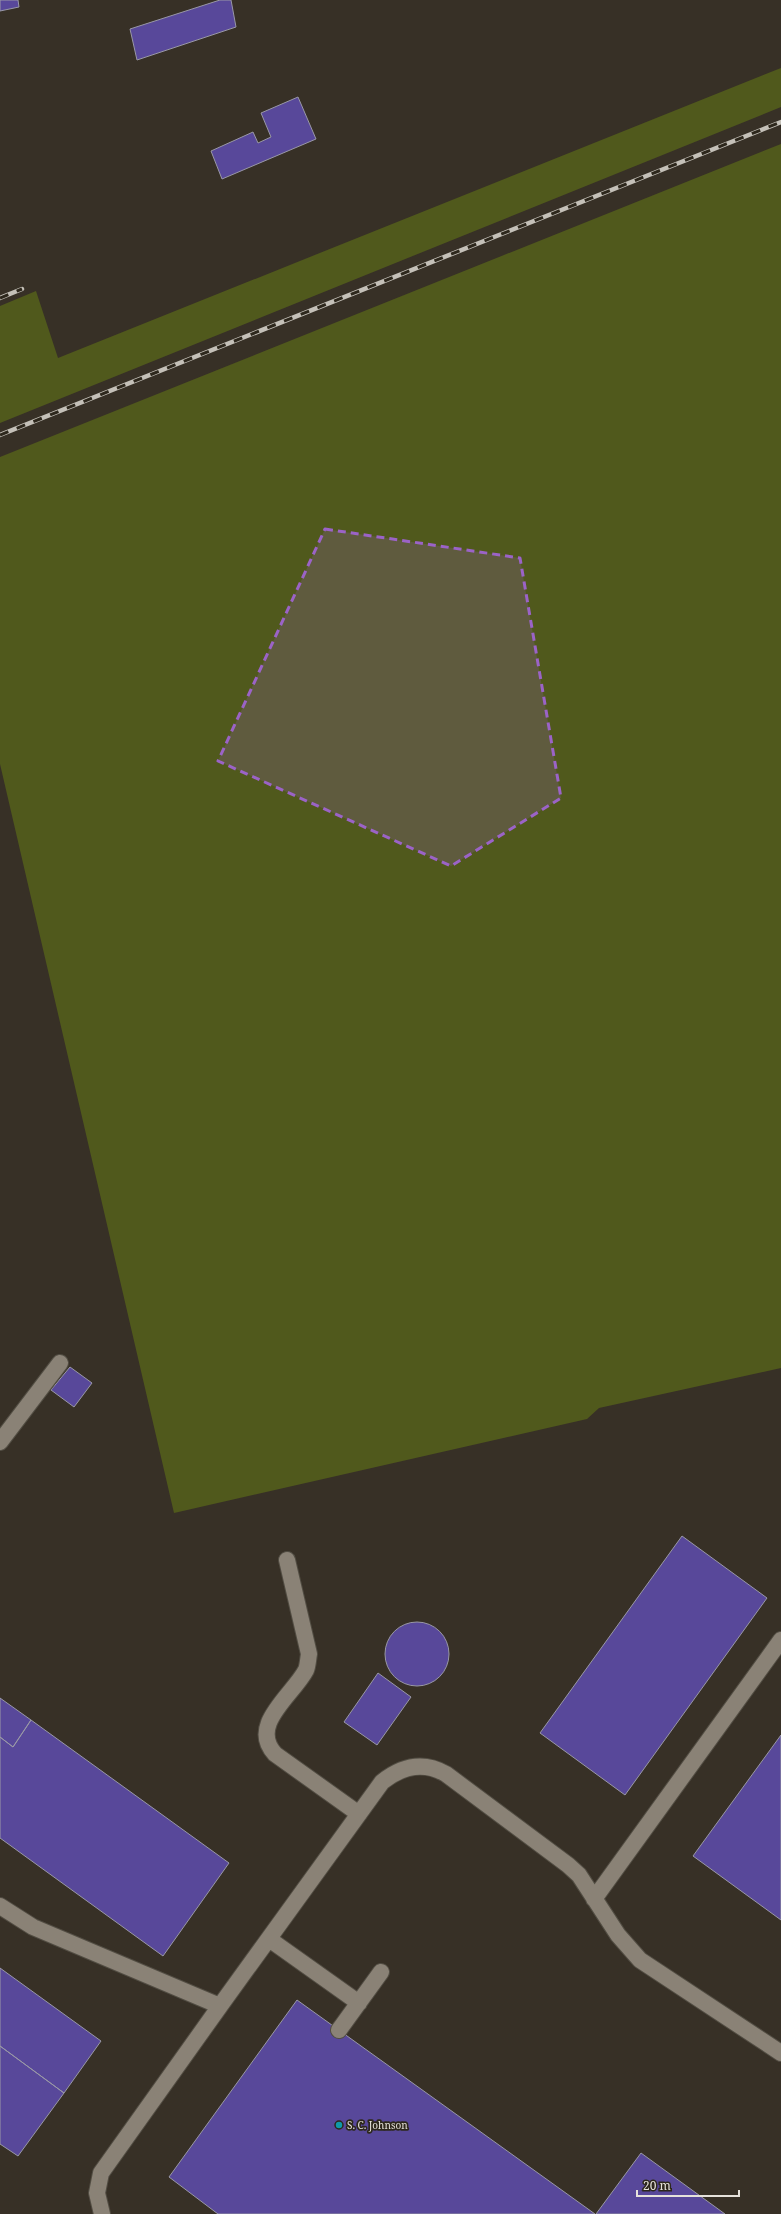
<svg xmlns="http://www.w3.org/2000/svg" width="781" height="2214" font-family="'Noto Serif',serif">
<rect width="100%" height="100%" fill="#373026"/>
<path fill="#50591c" d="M781,68V107L0,423V306L36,291L58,358Z
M781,144V1368L599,1408L587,1419L174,1513L0,764V457Z"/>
<path fill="#58489a" stroke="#9998a6" d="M0,0H18L19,7L0,11Z
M220,0H231L236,27L137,60L130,29Z
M298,97L316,139L222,179L211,151L253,132L258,143L271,137L261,113Z
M70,1367L92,1383L74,1407L51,1390Z
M682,1536L767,1598L625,1795L540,1733Z
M385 1654a32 32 0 1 1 64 0a32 32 0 1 1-64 0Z
M378,1673L411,1697L377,1745L344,1722Z
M0,1698L31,1720L13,1747L0,1737Z
M31,1720L229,1863L163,1956L0,1838V1737L13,1747Z
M781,1735V1920L693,1856Z
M0,1968L101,2041L64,2093L0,2046Z
M297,2000L595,2214H218L169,2177Z
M0,2046L64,2093L18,2156L0,2144Z
M641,2153L725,2214H596Z"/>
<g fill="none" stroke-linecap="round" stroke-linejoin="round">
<defs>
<path id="lane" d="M0,1442L60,1363
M287,1560L309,1654C308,1659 308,1665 306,1670C293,1695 248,1725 275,1754L359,1814
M594,1899L781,1640
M0,1906L33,1927L220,2006L382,1782C402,1766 423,1761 446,1774L568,1865L579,1875L618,1935L640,1960L781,2053
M269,1939L359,2003
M339,2030L381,1972
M102,2214L97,2193L101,2173L220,2006"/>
</defs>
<use href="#lane" stroke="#524d43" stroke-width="18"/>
<use href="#lane" stroke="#8a8276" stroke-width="16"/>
<defs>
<path id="rail" d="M0,298L22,289
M0,435L781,122"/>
</defs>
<use href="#rail" stroke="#c4c0b8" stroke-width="4.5"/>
<use href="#rail" stroke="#2d271c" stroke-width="3" stroke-dasharray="9" stroke-linecap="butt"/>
</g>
<path fill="#9b63c7" fill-opacity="0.2" stroke="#9b63c7" stroke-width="3" stroke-dasharray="8 5" stroke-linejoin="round" d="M325,529L520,558L561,798L451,866L218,761Z"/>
<circle fill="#0f9aa8" stroke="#2d271c" stroke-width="1.5" cx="339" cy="2125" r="4"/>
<g text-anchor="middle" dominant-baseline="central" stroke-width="3.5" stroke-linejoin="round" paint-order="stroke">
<g font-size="10" fill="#e6e2db" stroke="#2d271c" text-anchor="start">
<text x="347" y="2125">S. C. Johnson</text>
</g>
</g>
<path d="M637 2190v6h102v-6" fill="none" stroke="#e6e2db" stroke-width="2"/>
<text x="643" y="2190" font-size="12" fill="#e6e2db" stroke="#2d271c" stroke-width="3" paint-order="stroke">20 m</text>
</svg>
